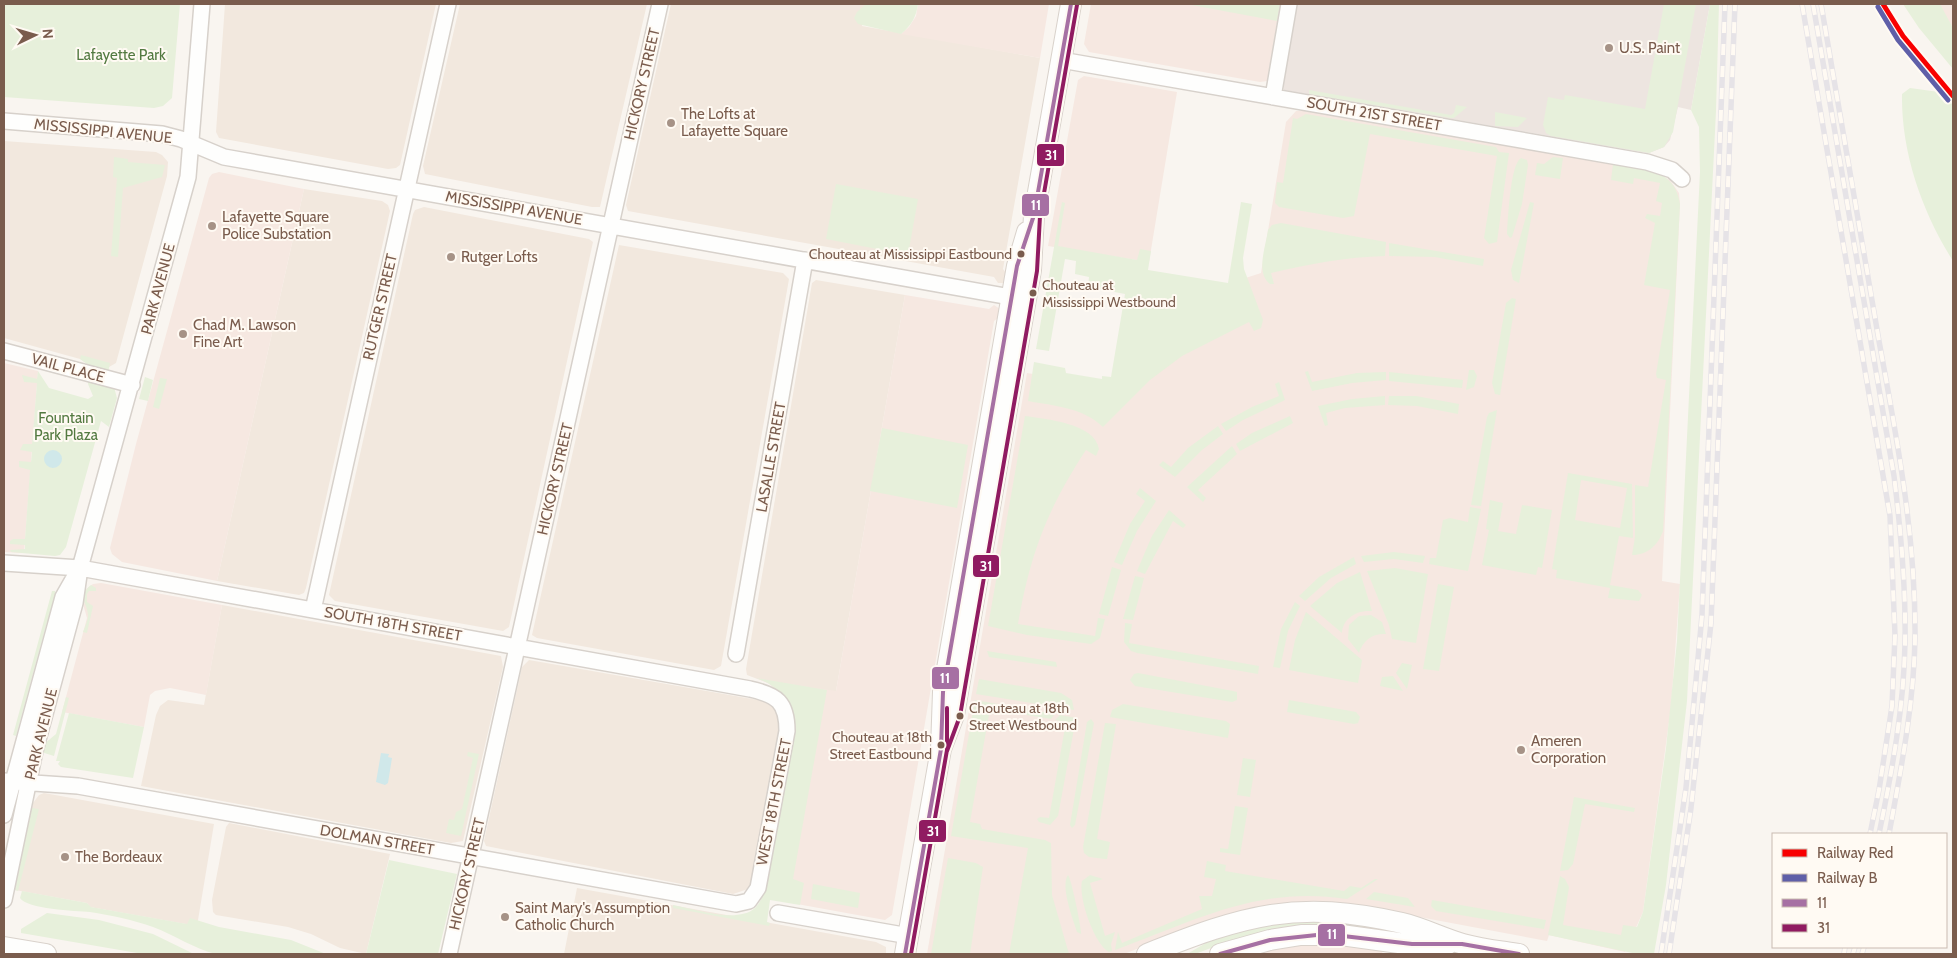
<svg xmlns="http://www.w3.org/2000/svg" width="1957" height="958" font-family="Cabin,sans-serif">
<rect width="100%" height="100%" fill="#f9f5f0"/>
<path fill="#f2e8de" d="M225,4H436L400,165L396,168L388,169L219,138L216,132Z
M460,4H647L600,207H592L425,174L423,166Z
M671,4H867L862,26L1040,58L1003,269L1006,273L1003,283H998L994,277L628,211L626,205Z
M4,141L156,152L162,155L168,162L167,176L116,363L109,367L4,338Z
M304,189L382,201L388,205L390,211L306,588L304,593L299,595L217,581Z
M424,207L589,239L593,242L509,627L503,631L335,601L329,595L413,214L415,210Z
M619,245L783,273L789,279L721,666L714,670L537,638L532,635Z
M816,280L905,295L836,691L795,726L794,714L788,700L768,683L747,675L746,669L812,283Z
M222,605L501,656L503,667L463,841L451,843L141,786L156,715L160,706L168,700L204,705Z
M529,660L770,702L778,713L780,727L752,881L748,889L733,894L486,846L484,841L522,667Z
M44,793L214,824L197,926L90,907L87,903L15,890L33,803L39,795Z
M229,823L390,854L366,954L340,948L311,934L288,927L216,915L213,912L212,900L226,827Z
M577,888L876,942L886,947V954H564Z"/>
<path fill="#f6e8e1" d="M918,4H1049L1040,58L901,34L909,27L916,16Z
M1091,4H1280L1267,81L1260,82L1089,52L1084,44Z
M1940,4H1953V28L1942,10Z
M1084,76L1177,92L1149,262L1048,246L1078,80Z
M1296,111H1307L1648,170L1670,180L1679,193L1680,204L1662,581L1680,584L1671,707L1643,912L1625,952L1549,935L1547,941L1387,911H1242L1218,917L1124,954H927L1027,373L1116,388L1227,284L1261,273L1286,122Z
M219,172L304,189L217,581L122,562L112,554L110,548L136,444L209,178L212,174Z
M905,295L989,309L994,305L1000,309L998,318L994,321L892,915L885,920L764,898L802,686L836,691Z
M4,363L38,371L24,553L4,552Z
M101,583L222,605L206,695L170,688L155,691L150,695L144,727L62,712L87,618L83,604L86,589L93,584Z
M1325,943L1381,950L1383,954H1245L1281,946Z"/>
<path fill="#ede5e0" d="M1297,4H1710L1691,110L1678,107L1670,140L1664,147L1649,153L1284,90L1283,86Z"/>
<path fill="#e7f0db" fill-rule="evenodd" d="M4,4H180L172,98L163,106L154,108L4,97Z
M866,4H918C916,17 912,25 901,34L858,24L854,18L857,12Z
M1186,4H1280L1277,21Z
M1664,4H1696L1673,132L1664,147L1649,153L1551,136L1546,133L1543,125L1548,97L1564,100L1565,95L1645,109Z
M1710,4H1719L1716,111L1687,701L1666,885L1654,954H1637L1548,935L1560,876L1565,879L1569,887L1563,925L1621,935L1623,925L1637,927L1643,912L1666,748L1677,641L1700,172L1699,127L1691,110Z
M1903,4H1940L1953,28V69L1919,28Z
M1910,88L1939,92L1953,105V261C1922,212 1901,152 1902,94Z
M1309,90L1451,115L1454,113L1456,105L1467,107L1454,118H1451L1309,94Z
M1495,112L1527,118L1518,127L1495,126Z
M1306,114L1496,147L1499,152L1509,153L1497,242L1489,244L1484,238L1497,156L1370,134L1354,216L1343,218L1279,207L1275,203L1277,182L1283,183L1293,118L1297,119Z
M114,157L128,159V162L165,165L162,177L123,188L118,257L111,256L117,178L113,177Z
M1553,157L1563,158L1560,179L1535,175L1537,163L1544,164Z
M1521,158L1527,160L1528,165L1522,204L1512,237L1510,238L1507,234C1508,220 1510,164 1521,158Z
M1613,164C1643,169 1675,168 1680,204L1663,531C1658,545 1648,555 1632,555L1635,537V485L1648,487L1666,380L1657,378L1656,374L1670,290L1644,285L1655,223L1645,218L1647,214L1660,216L1662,203L1656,201L1660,183L1634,178L1633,184L1611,180Z
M836,184L918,199L908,255L826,239Z
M1062,202L1065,203L1058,246L1137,260L1140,249L1151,251L1148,270L1228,283L1241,202L1252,204L1243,258L1244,269L1263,320L1261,328L1254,331L1249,322L1182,356L1150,380L1103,427C1082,407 1054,406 1028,401L1034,362L1065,368L1066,373L1102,379V376L1111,377L1125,294L1088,287L1089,277L1075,274L1076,261L1065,259L1049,351L1036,349Z
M1530,202L1534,203L1519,283L1513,280L1511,270Z
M1281,223L1386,242L1385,256C1346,257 1309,264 1271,273L1274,284H1270C1255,273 1266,246 1268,230L1272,225Z
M1389,243L1484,259L1483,266L1435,257L1389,256Z
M1512,298L1516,299L1500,395L1495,394L1492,383L1506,303Z
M81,355L110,363L108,373L92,368L80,359Z
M1469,370H1474L1477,376L1474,387L1466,390Z
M38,371L49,388L88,399L93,396L88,384V379L114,387L117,398L109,427L101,421L66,547L60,555L55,556L11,552L10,550L25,549V545L10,544V541L13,539H25L30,470L19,467V461L31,462L32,452L20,450L23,444H32L37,383L24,382L22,375L37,379Z
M1308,371L1312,382L1357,373L1386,372V380L1352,383L1312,391L1305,372Z
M1389,372L1463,380L1462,388L1389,381Z
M145,377L153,380L148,401L139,399Z
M160,378L167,379L159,409L153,407Z
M1279,382L1285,400L1243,420L1226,431L1221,424L1252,407L1279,396L1275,384Z
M1385,396V405L1345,408L1326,413L1328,425L1325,426L1318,406L1352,399Z
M1389,396H1416L1459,404L1458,414L1417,406L1388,405Z
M1497,410L1481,506L1471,505L1487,417L1489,413Z
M1025,416C1045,419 1095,423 1099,449L1096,456L1086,450C1047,509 1030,555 1018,624L1095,636L1098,618L1105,619L1100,638L1091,644L1027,635L988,626Z
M1290,416L1293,423L1240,451L1236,444L1252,433Z
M1218,426L1223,434L1202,450L1175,477L1159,465L1163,461L1171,467L1188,448Z
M882,428L968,445L957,508L870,491Z
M1232,446L1237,454L1198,490L1206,498L1203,502L1187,487Z
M1568,473L1632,484L1633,538L1619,536L1610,585L1638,590L1642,595L1639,601L1608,598L1610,588L1556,578L1557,570L1552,569ZM1581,480L1627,488L1620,528L1575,520Z
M1140,488L1156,501L1137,531L1122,565L1114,562L1130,524L1145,501L1136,494Z
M1490,500L1503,503L1498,531L1516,534L1522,505L1552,510L1542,568L1538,567L1536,575L1482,565L1489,530L1486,529Z
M1470,507L1481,509L1468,571L1429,564L1430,558H1436L1443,520L1450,518L1468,522Z
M1169,510L1186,525L1183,528L1173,521L1145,574L1137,571L1152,536Z
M1394,552L1425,556L1423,563L1394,559L1364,562L1361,556Z
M1354,557L1356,564L1331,578L1305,601L1299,596L1319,577Z
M1112,567L1121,570L1108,616L1099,614Z
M1395,568L1428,574L1416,643L1392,639L1389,625L1367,571Z
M1360,572L1372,611C1358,610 1343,617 1342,633L1310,606L1337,583Z
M1135,576L1144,578L1133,620L1123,619Z
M1438,584L1454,587L1439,671L1423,669Z
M91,585L96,588V591H89L87,594V602L93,606L87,633L83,632C85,627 88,620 88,615C87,601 76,598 91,585Z
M52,591H55C57,601 53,615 47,622L16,736L13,735Z
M1295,602L1300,606L1288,631L1280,668L1273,667L1281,629Z
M1306,612L1362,660L1358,683L1289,670L1295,640Z
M1371,615L1382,622L1386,634C1373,633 1363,640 1359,653L1348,639L1349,625L1359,616Z
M1125,623L1132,624L1129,643L1259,666L1258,674L1137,653L1131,651L1124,642Z
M987,651L1056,662L1057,667L989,657Z
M1402,663L1412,665L1407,689L1396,673Z
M1138,673L1233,691L1237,692V700L1232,702L1135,686L1130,680L1134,674Z
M1393,676L1403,691L1380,686L1382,677Z
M756,678L827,690L793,879L804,883L800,905L770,900L767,922L770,923L769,926L673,908V905C695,909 737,924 755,908C762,901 764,892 767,883L795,726C793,702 779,686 756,678Z
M979,679L1061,693L1072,700L1074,710L976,694Z
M66,697L69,698L54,756L41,752L44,744L56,734Z
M975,700L1055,714L1051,719L990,709L970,822L980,824L982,829L1045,840L1051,843L1052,895L1069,954H1009L1028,848L951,836Z
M1289,700L1356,712L1360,717L1358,723L1354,724L1287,712Z
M1123,704L1226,721L1230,724L1228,738L1110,717L1112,710Z
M69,713L144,727L133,778L61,767L58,764L60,761H56Z
M1060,715L1076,718L1058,816L1050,825L1039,822L1037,819L1040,817L1049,818L1066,722L1055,720Z
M1091,719L1094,723L1075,825L1072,828L1070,825L1087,722Z
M1105,723L1116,724L1097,839L1110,842L1107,859H1105L1089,857L1084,853L1083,847Z
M468,752L479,754L461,836L446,833L449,819L454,820L456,812L462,809L473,758L467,756Z
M1243,758L1256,760L1250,797L1237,795Z
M1574,797L1635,808L1634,812L1585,804L1573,864L1568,870L1560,871Z
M1235,806L1248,808L1240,855L1220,852V848L1228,849Z
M32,808L39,809L18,891L15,890Z
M948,858L976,863L983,867L970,954H931Z
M389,860L457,874L438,954H366Z
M1207,861L1226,865L1225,871L1344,891L1350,886L1361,888L1375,879H1378L1347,899C1259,885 1194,921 1115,950L1118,932L1122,943L1202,909L1199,896H1212L1216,879L1204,877Z
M1068,875C1071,877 1082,930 1081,934L1077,932C1073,919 1060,886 1068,875Z
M1090,875L1103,879L1090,883L1105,936L1115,932L1111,944L1112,951L1109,952C1094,944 1078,897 1082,881Z
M813,884L860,893L858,908L811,899Z
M22,891L87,903L91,907L187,924L190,918L219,927L291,940L326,954H216C194,949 175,935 153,927C134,920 110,915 90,912C75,911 27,909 20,898Z
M1374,892L1408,898L1415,907L1366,899Z
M1432,900L1546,920L1544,929L1436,911L1431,906Z
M47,913L99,920L153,934L194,954H143L21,933V929Z
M1315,919L1376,925L1375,930L1219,945L1195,954H1187L1223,933L1236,930Z"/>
<path fill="#d0e8ea" d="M44 459a9 9 0 1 1 18 0a9 9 0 1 1-18 0Z
M381,753L389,754L388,757L392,758L388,783L385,785L376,782Z"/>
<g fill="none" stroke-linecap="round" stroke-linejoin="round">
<defs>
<path id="street" d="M1061,60L1647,162L1672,170L1682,179
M1273,97L1289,4
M4,121L162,134L181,139L224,157L1022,299
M4,351L132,385
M4,563L80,568L750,689C777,695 787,702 787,731L758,888L749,901L736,904L78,786L4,781
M313,610L448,4
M736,654L805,260
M4,815L63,597L79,569
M4,900L35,751L75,603L80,568L188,177L202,4
M778,913L909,936
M449,954L660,4"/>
<path id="secondary" d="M941,749L954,715L1031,270L1034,215L1071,4
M4,947L46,954
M905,954L941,749L943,692L1017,266L1027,232
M1147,954C1245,915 1296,899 1402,923C1423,928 1442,938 1463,944C1481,949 1500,951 1519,954
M1220,954L1270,940L1301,935H1341L1399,943L1448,944"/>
</defs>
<use href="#street" stroke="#d7d1cb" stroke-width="18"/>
<use href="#secondary" stroke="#d9d2cb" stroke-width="22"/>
<use href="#street" stroke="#fefefd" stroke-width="15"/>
<use href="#secondary" stroke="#fefefd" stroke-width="20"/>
<defs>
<path id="rail" d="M1802,4L1890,516L1895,635L1892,706L1879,790L1870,834
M1813,4L1894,476C1901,532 1906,587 1905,643C1904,707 1892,771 1879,834
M1821,4C1840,116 1860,228 1879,341C1897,439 1916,537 1915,638C1914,704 1901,769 1889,834
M1661,954L1686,788L1702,615L1725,4
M1669,954L1691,808L1711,623L1735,4
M1844,954L1845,947
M1853,954L1855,947
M1862,954L1864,947"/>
</defs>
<use href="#rail" stroke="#e6e3e7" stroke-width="5.5"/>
<use href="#rail" stroke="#fffaf3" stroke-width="4" stroke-dasharray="11" stroke-linecap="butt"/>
<defs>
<path id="bus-1" d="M905,954L941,749L943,692L1017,266L1034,215L1071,4
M1220,954L1270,940L1326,934L1412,944H1462L1519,954"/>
<path id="bus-2" d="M947,751L960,716L1037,271L1040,216L1077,5
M911,954L947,750V708"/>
</defs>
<use href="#bus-1" stroke="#fffaf3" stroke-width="8"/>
<use href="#bus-2" stroke="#fffaf3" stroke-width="8"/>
<use href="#bus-1" stroke="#a670a3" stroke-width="4"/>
<use href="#bus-2" stroke="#901b61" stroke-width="4"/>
<defs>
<path id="rail-1" d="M1883,4L1903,36L1953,96"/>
<path id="rail-2" d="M1878,7L1898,40L1948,100"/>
</defs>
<use href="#rail-1" stroke="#fffaf3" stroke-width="9"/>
<use href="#rail-2" stroke="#fffaf3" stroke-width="9"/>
<use href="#rail-1" stroke="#f80000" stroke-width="5"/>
<use href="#rail-2" stroke="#5f5fa8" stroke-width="5"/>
</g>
<g fill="#a69286" stroke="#fffaf3" stroke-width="2">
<circle cx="1609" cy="48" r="5"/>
<circle cx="671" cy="123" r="5"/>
<circle cx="212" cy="226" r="5"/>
<circle cx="451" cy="257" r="5"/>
<circle cx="183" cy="334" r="5"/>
<circle cx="1521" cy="750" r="5"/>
<circle cx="65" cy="857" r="5"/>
<circle cx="505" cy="917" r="5"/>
</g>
<g fill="#7a5c4d" stroke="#fffaf3" stroke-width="2">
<circle cx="1021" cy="254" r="4.5"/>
<circle cx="1033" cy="293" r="4.5"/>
<circle cx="960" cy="716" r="4.5"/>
<circle cx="941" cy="745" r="4.5"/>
</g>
<g text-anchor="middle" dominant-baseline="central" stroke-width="4" stroke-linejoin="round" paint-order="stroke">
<g font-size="14" fill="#7a5c4d" stroke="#fffaf3" text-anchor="end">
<text x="1012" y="254">Chouteau at Mississippi Eastbound</text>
<text x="1042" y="285" text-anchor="start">Chouteau at<tspan x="1042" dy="17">Mississippi Westbound</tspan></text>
<text x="969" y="708" text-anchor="start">Chouteau at 18th<tspan x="969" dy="17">Street Westbound</tspan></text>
<text x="932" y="737">Chouteau at 18th<tspan x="932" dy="17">Street Eastbound</tspan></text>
</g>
<g font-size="15" fill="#7a5c4d" stroke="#fffaf3" text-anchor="start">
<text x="1619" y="48">U.S. Paint</text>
<text x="681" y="114">The Lofts at<tspan x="681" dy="17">Lafayette Square</tspan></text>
<text x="222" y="217">Lafayette Square<tspan x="222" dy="17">Police Substation</tspan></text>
<text x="461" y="257">Rutger Lofts</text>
<text x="193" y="325">Chad M. Lawson<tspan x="193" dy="17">Fine Art</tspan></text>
<text x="1531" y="741">Ameren<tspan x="1531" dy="17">Corporation</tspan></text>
<text x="75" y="857">The Bordeaux</text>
<text x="515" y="908">Saint Mary's Assumption<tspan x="515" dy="17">Catholic Church</tspan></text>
</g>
<g font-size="15" fill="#537a41" stroke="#fffaf3">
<text x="121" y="55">Lafayette Park</text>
<text x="66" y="418">Fountain<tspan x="66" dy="17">Park Plaza</tspan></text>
</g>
<g font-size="15" fill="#7a5c4d" stroke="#fffaf3">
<text transform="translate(642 84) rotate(-77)">HICKORY STREET</text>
<text transform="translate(1374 114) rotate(10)">SOUTH 21ST STREET</text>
<text transform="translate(103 131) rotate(6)">MISSISSIPPI AVENUE</text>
<text transform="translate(514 208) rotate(10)">MISSISSIPPI AVENUE</text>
<text transform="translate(158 289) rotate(-75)">PARK AVENUE</text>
<text transform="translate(380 307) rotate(-77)">RUTGER STREET</text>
<text transform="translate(68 368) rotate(15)">VAIL PLACE</text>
<text transform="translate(771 457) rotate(-80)">LASALLE STREET</text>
<text transform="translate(555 479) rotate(-77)">HICKORY STREET</text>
<text transform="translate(393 624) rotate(10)">SOUTH 18TH STREET</text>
<text transform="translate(41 734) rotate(-76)">PARK AVENUE</text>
<text transform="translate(774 802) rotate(-79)">WEST 18TH STREET</text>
<text transform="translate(377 840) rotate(10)">DOLMAN STREET</text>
<text transform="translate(467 874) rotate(-77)">HICKORY STREET</text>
</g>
</g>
<g stroke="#fffaf3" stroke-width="2">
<rect x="1036" y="143" width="29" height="24" rx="5" fill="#901b61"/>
<rect x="1021" y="193" width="29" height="24" rx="5" fill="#a670a3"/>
<rect x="972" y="554" width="28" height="24" rx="5" fill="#901b61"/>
<rect x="931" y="666" width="29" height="24" rx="5" fill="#a670a3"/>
<rect x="918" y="819" width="29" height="24" rx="5" fill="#901b61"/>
<rect x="1317" y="923" width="29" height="24" rx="5" fill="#a670a3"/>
</g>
<g font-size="14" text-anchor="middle" font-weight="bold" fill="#fff">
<text x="1051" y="160">31</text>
<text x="1036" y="210">11</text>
<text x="986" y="571">31</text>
<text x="945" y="683">11</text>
<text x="933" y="836">31</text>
<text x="1332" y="939">11</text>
</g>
<rect width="1957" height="958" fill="none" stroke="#7a5c4d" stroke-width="10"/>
<rect x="1772" y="833" width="175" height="115" fill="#fffaf3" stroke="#cabbb1"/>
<rect x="1782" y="849" width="25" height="8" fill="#f80000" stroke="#cabbb1"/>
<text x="1817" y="858" font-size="15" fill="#7a5c4d">Railway Red</text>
<rect x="1782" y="874" width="25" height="8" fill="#5f5fa8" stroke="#cabbb1"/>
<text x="1817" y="883" font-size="15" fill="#7a5c4d">Railway B</text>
<rect x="1782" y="899" width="25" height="8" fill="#a670a3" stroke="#cabbb1"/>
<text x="1817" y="908" font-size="15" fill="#7a5c4d">11</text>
<rect x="1782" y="924" width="25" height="8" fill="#901b61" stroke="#cabbb1"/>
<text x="1817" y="933" font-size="15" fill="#7a5c4d">31</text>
<g transform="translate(35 35) rotate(85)" stroke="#fffaf3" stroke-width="4" paint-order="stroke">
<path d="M0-4L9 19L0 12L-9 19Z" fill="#7a5c4d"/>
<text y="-8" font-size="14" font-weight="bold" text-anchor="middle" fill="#7a5c4d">N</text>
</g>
</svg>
